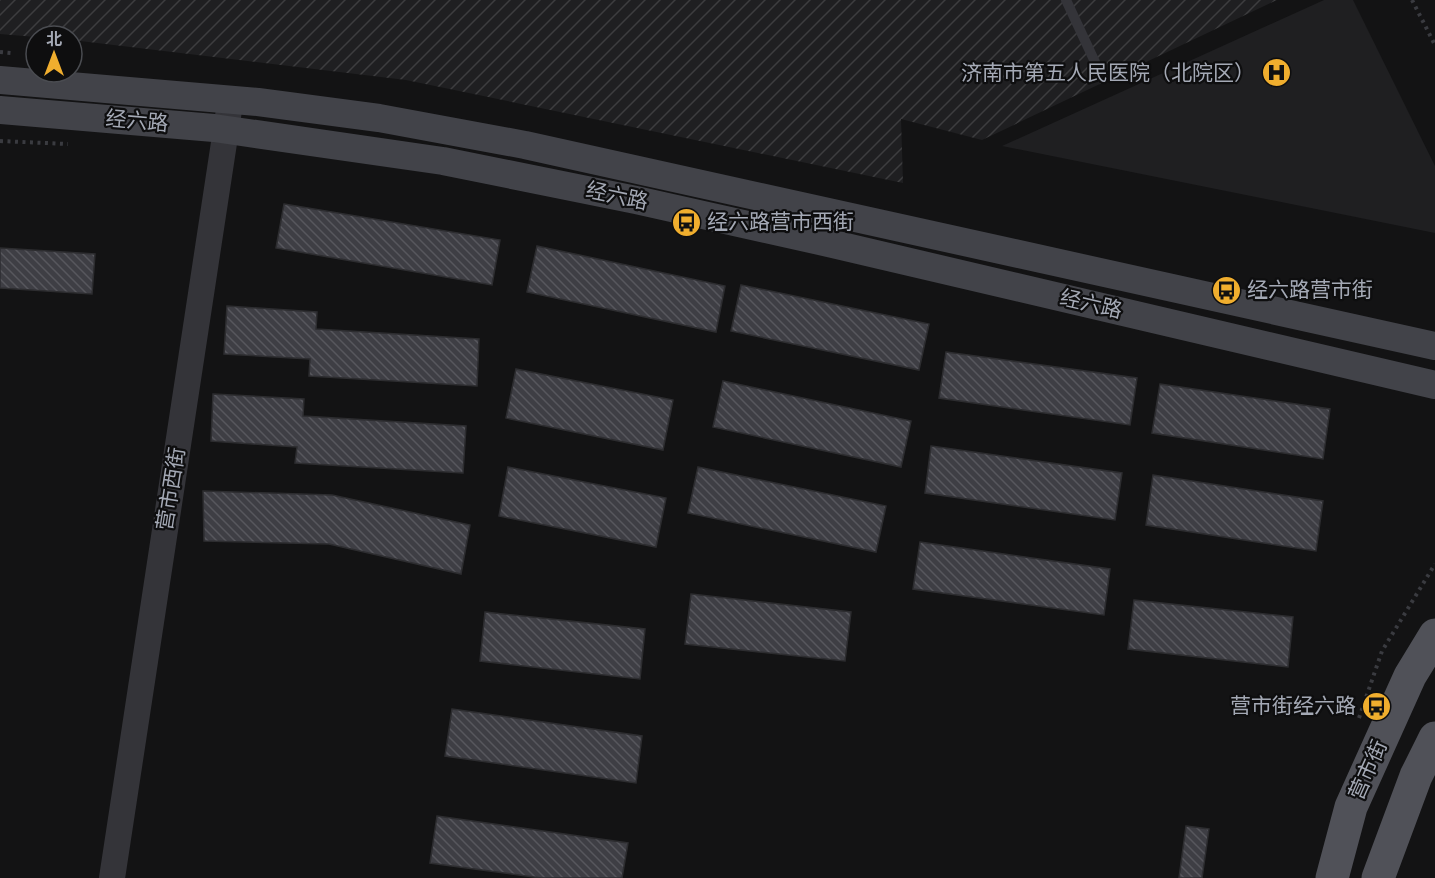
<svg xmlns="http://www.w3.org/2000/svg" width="1435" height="878" font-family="'Fira Sans','Noto Sans SC',sans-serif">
<defs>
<pattern id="industrial-furrows" width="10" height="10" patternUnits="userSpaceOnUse" patternTransform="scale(1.5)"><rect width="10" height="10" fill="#1f1f21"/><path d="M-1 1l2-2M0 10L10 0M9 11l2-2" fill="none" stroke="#3d3d3f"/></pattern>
<pattern id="building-back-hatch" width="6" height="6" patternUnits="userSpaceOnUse" patternTransform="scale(1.5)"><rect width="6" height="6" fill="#3e3e44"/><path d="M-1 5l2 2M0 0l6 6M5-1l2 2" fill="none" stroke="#57575d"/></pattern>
</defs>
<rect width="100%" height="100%" fill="#131314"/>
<path fill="#1f1f21" d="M1324,0H1353L1435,166V233L1002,146Z"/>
<path fill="url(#industrial-furrows)" d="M0,0H1277L982,140L901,119L903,183L406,80L72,40V36L36,37L0,34Z"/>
<path fill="url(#building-back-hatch)" stroke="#2d2d30" stroke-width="1.5" d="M284,204L500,240L492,285L276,248Z
M537,246L725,286L716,332L527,292Z
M0,248L95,254L92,294L0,288Z
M741,285L929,324L919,370L731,331Z
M227,306L317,312L316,329L479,339L477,386L309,376L310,359L224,354Z
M946,352L1137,378L1130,425L939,398Z
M516,369L673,400L663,450L506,418Z
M723,381L911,421L901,467L713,427Z
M1160,384L1330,409L1323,459L1152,433Z
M213,394L304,399L303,416L466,426L463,473L295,463L297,447L211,441Z
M931,446L1122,473L1115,520L925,493Z
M508,467L666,498L656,547L499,516Z
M698,467L886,506L876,552L688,513Z
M1153,475L1323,501L1316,551L1146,525Z
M203,491L332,495L470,525L461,574L329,544L204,541Z
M920,542L1110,569L1104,615L913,589Z
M691,594L851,612L845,661L685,644Z
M1134,600L1293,617L1288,667L1128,649Z
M485,612L645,629L640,679L480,661Z
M452,709L642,736L636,783L445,756Z
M437,816L628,843L622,878H541L430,863Z
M1186,826L1209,829L1202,878H1179Z"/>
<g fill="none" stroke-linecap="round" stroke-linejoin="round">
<path stroke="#3a3b40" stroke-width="4" stroke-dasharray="3 4.5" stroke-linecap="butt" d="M1412,0L1435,45
M0,52L11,53
M0,141L68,144
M1359,718L1382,651L1435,564"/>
<path stroke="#343439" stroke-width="10" d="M1066,0L1095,62"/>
<path stroke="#343439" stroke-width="26" d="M112,878L229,110"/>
<path stroke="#424349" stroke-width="28" d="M0,80L258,102L379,118L525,145L1435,346
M0,110L214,128L443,161L636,200L833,244L1435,385"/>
<path stroke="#505158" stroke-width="33" d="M1332,878L1351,807L1410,676L1435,635
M1378,878L1416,776L1435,738"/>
</g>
<defs>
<symbol id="hospital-disc" viewBox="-11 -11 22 22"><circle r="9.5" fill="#f0ae2e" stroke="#0e0e0f"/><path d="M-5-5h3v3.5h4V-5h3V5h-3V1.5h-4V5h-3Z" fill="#111"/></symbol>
<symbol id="bus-disc" viewBox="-11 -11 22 22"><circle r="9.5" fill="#f0ae2e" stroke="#0e0e0f"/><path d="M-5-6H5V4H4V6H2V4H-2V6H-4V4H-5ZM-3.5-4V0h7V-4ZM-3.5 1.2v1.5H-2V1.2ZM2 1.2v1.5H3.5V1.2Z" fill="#111"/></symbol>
</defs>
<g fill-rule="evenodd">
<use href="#hospital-disc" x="1260" y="56" width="33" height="33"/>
<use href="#bus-disc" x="670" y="206" width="33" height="33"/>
<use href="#bus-disc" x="1210" y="274" width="33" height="33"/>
<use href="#bus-disc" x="1360" y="690" width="33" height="33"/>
</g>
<g text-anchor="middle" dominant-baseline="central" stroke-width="4.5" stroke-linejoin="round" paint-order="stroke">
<g font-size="21" fill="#a4a9b5" stroke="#0e0e0f" text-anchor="end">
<text x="1255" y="73">济南市第五人民医院（北院区）</text>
<text x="707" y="222" text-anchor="start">经六路营市西街</text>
<text x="1247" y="290" text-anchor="start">经六路营市街</text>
<text x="1356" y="706">营市街经六路</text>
</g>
<g font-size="21" fill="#a4a9b5" stroke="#0e0e0f">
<text transform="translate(137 121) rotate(5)">经六路</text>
<text transform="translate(617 196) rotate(12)">经六路</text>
<text transform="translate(1091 304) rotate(13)">经六路</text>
<text transform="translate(171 489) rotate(-81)">营市西街</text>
<text transform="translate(1368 770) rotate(-66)">营市街</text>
</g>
</g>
<g transform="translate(54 54)"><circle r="28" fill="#0e0e0f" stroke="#4a4c51" stroke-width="1.5"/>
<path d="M0-4.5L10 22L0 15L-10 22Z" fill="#f0ae2e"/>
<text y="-9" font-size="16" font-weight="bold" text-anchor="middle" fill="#a4a9b5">北</text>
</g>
</svg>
